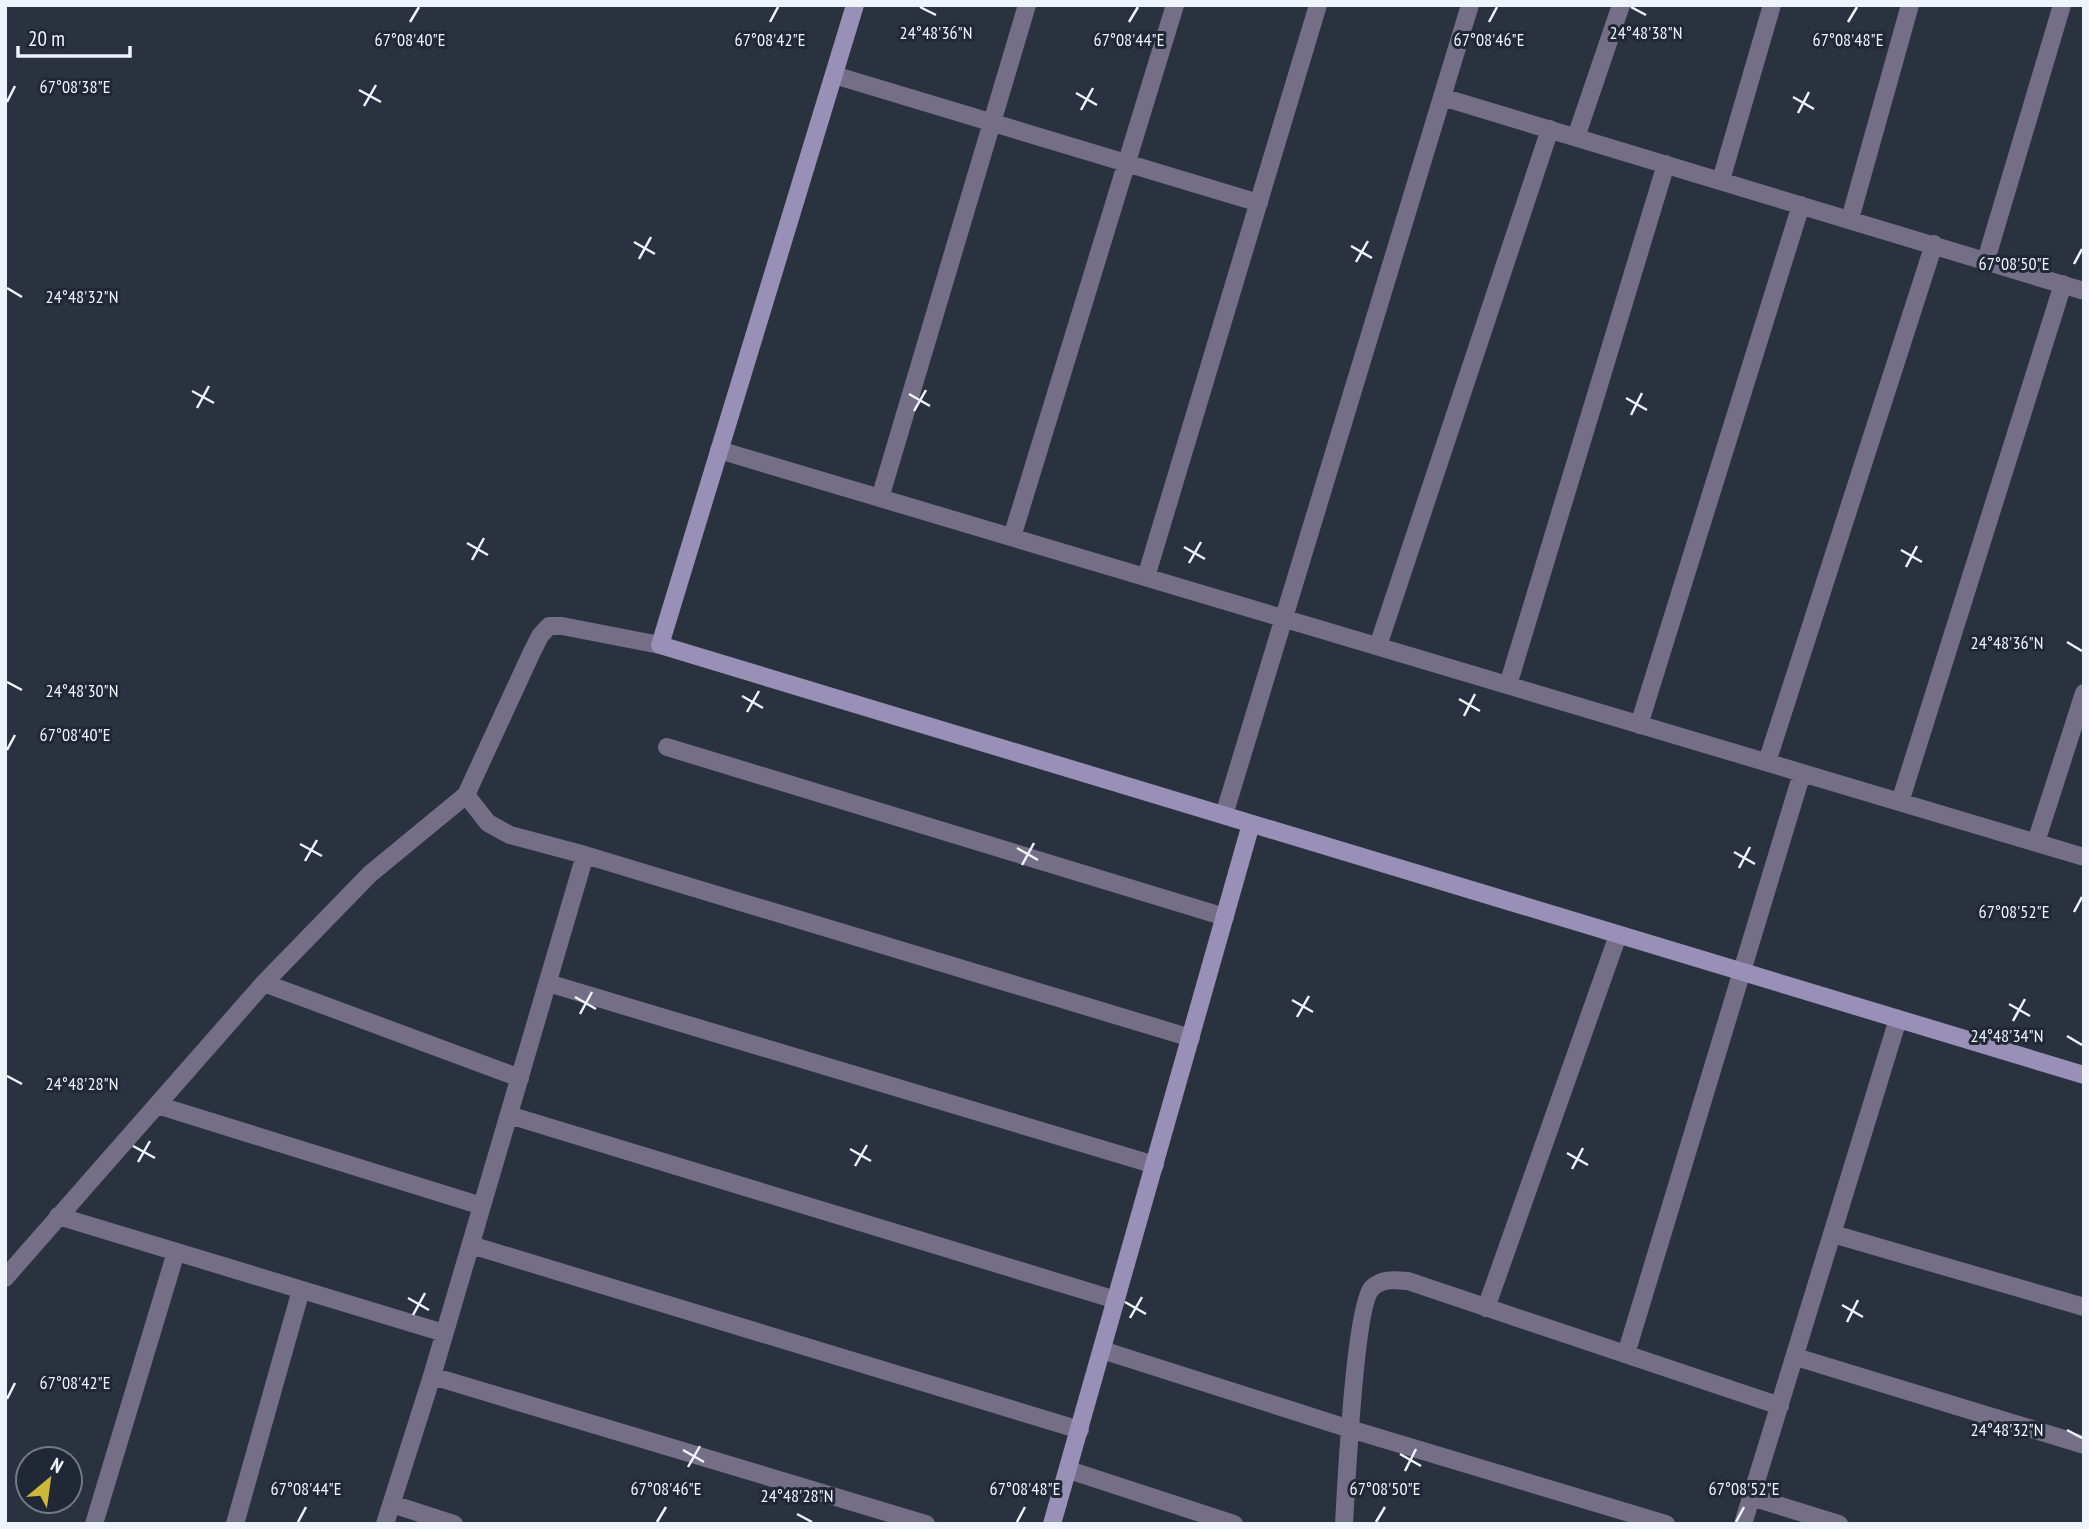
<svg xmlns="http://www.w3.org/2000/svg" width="2089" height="1529" font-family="'PT Sans Narrow',sans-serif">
<rect width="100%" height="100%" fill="#2a3240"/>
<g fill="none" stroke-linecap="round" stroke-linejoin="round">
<path stroke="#746e87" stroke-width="18" d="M834,75L1259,203
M1442,97L2084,291
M1576,137L1621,5
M1721,180L1772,5
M1850,219L1910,5
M1986,260L2062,5
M719,450L2084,857
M880,498L1027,5
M1012,537L1175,5
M1146,577L1318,5
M1378,646L1550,129
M1508,685L1666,164
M1639,725L1801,205
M667,747L1225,917
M1767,762L1934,244
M466,795L488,823L510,835L585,855L1191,1038
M1900,802L2063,284
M1224,815L1470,5
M2036,842L2084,693
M264,983L520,1078
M548,983L1155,1165
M157,1105L482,1206
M509,1115L1116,1300
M58,1216L444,1333
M1833,1234L2084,1307
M471,1245L1080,1430
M5,1278L264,983L370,874L466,795L531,654L540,636L549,626H562L660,645
M1486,1308L1618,935
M1102,1350L1350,1429L1666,1524
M1626,1354L1802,773
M1796,1357L2084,1445
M432,1376L926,1524
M1069,1470L1234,1524
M1751,1497L1839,1524
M392,1504L454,1524
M94,1524L176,1252
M235,1524L301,1290
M385,1524L432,1376L585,855
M1344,1524C1346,1489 1355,1305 1372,1288C1382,1278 1395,1280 1408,1281L1780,1406
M1743,1524L1898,1019"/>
<path stroke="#9990b7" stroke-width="18" d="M855,5L660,645L2084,1075
M1052,1524L1251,824"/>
</g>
<path fill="none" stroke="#eef3fc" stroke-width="2.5" d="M920,7L936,15M1631,7L1646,15M410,22L419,7M770,22L778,7M1129,22L1138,7M1489,22L1497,7M1848,22L1857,7M359,90L381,102M1076,93L1097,105M1793,97L1814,109M7,102L15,86M364,106L376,85M1081,110L1093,88M1798,113L1809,92M634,242L655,254M1351,246L1372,258M639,259L651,237M1356,262L1368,241M2074,264L2082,249M7,288L22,297M192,391L214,403M909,394L930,406M1626,398L1647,410M197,408L209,386M914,411L926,390M1631,415L1642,393M467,543L488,555M1184,547L1205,559M1901,550L1922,562M472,560L484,538M1189,563L1201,542M1906,567L1917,546M2067,642L2082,651M7,682L22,690M742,696L763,708M1459,699L1480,711M747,712L759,691M1464,716L1475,694M7,750L15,735M300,844L322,856M1017,848L1038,860M1734,852L1755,864M305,861L317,840M1022,865L1034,843M1739,868L1750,847M2074,912L2082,897M575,997L596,1009M1292,1000L1313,1012M2009,1004L2030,1016M580,1014L592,992M1297,1017L1309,996M2013,1021L2025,999M2067,1036L2082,1045M7,1076L22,1084M133,1146L155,1158M850,1149L871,1161M1567,1153L1588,1165M138,1162L150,1141M855,1166L867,1145M1572,1169L1583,1148M408,1298L429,1310M1125,1302L1146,1314M1842,1305L1863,1317M413,1315L425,1293M1130,1318L1142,1297M1847,1322L1858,1300M7,1399L15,1383M2067,1430L2082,1438M683,1450L704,1462M1400,1454L1421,1466M688,1467L700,1446M1405,1471L1416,1449M797,1514L812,1522M298,1522L306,1507M657,1522L666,1507M1017,1522L1025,1507M1376,1522L1385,1507M1736,1522L1744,1507"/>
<g font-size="18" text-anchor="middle" fill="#eef3fc" stroke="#212835" stroke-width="6" stroke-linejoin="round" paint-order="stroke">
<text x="936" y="39">24°48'36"N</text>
<text x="1646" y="39">24°48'38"N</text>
<text x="410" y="46">67°08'40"E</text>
<text x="770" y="46">67°08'42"E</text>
<text x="1129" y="46">67°08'44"E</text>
<text x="1489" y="46">67°08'46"E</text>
<text x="1848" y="46">67°08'48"E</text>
<text x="75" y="93">67°08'38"E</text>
<text x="2014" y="270">67°08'50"E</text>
<text x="82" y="303">24°48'32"N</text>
<text x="2007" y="649">24°48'36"N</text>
<text x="82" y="697">24°48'30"N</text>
<text x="75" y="741">67°08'40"E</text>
<text x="2014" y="918">67°08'52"E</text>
<text x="2007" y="1042">24°48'34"N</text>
<text x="82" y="1090">24°48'28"N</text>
<text x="75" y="1389">67°08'42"E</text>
<text x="2007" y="1436">24°48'32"N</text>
<text x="306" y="1495">67°08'44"E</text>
<text x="666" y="1495">67°08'46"E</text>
<text x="1025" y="1495">67°08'48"E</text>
<text x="1385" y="1495">67°08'50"E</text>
<text x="1744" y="1495">67°08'52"E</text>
<text x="797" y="1502">24°48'28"N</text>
</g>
<rect width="2089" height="1529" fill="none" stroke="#eef3fc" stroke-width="14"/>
<g transform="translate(49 1480) rotate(29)"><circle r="33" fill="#212835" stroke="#737985" stroke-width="2"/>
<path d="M0-5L12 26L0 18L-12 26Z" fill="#ceb838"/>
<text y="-10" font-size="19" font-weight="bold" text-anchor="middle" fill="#eef3fc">N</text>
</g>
<path d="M18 46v10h112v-10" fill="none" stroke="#eef3fc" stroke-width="3.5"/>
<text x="28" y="46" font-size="21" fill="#eef3fc" stroke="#212835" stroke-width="5" paint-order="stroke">20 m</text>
</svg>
